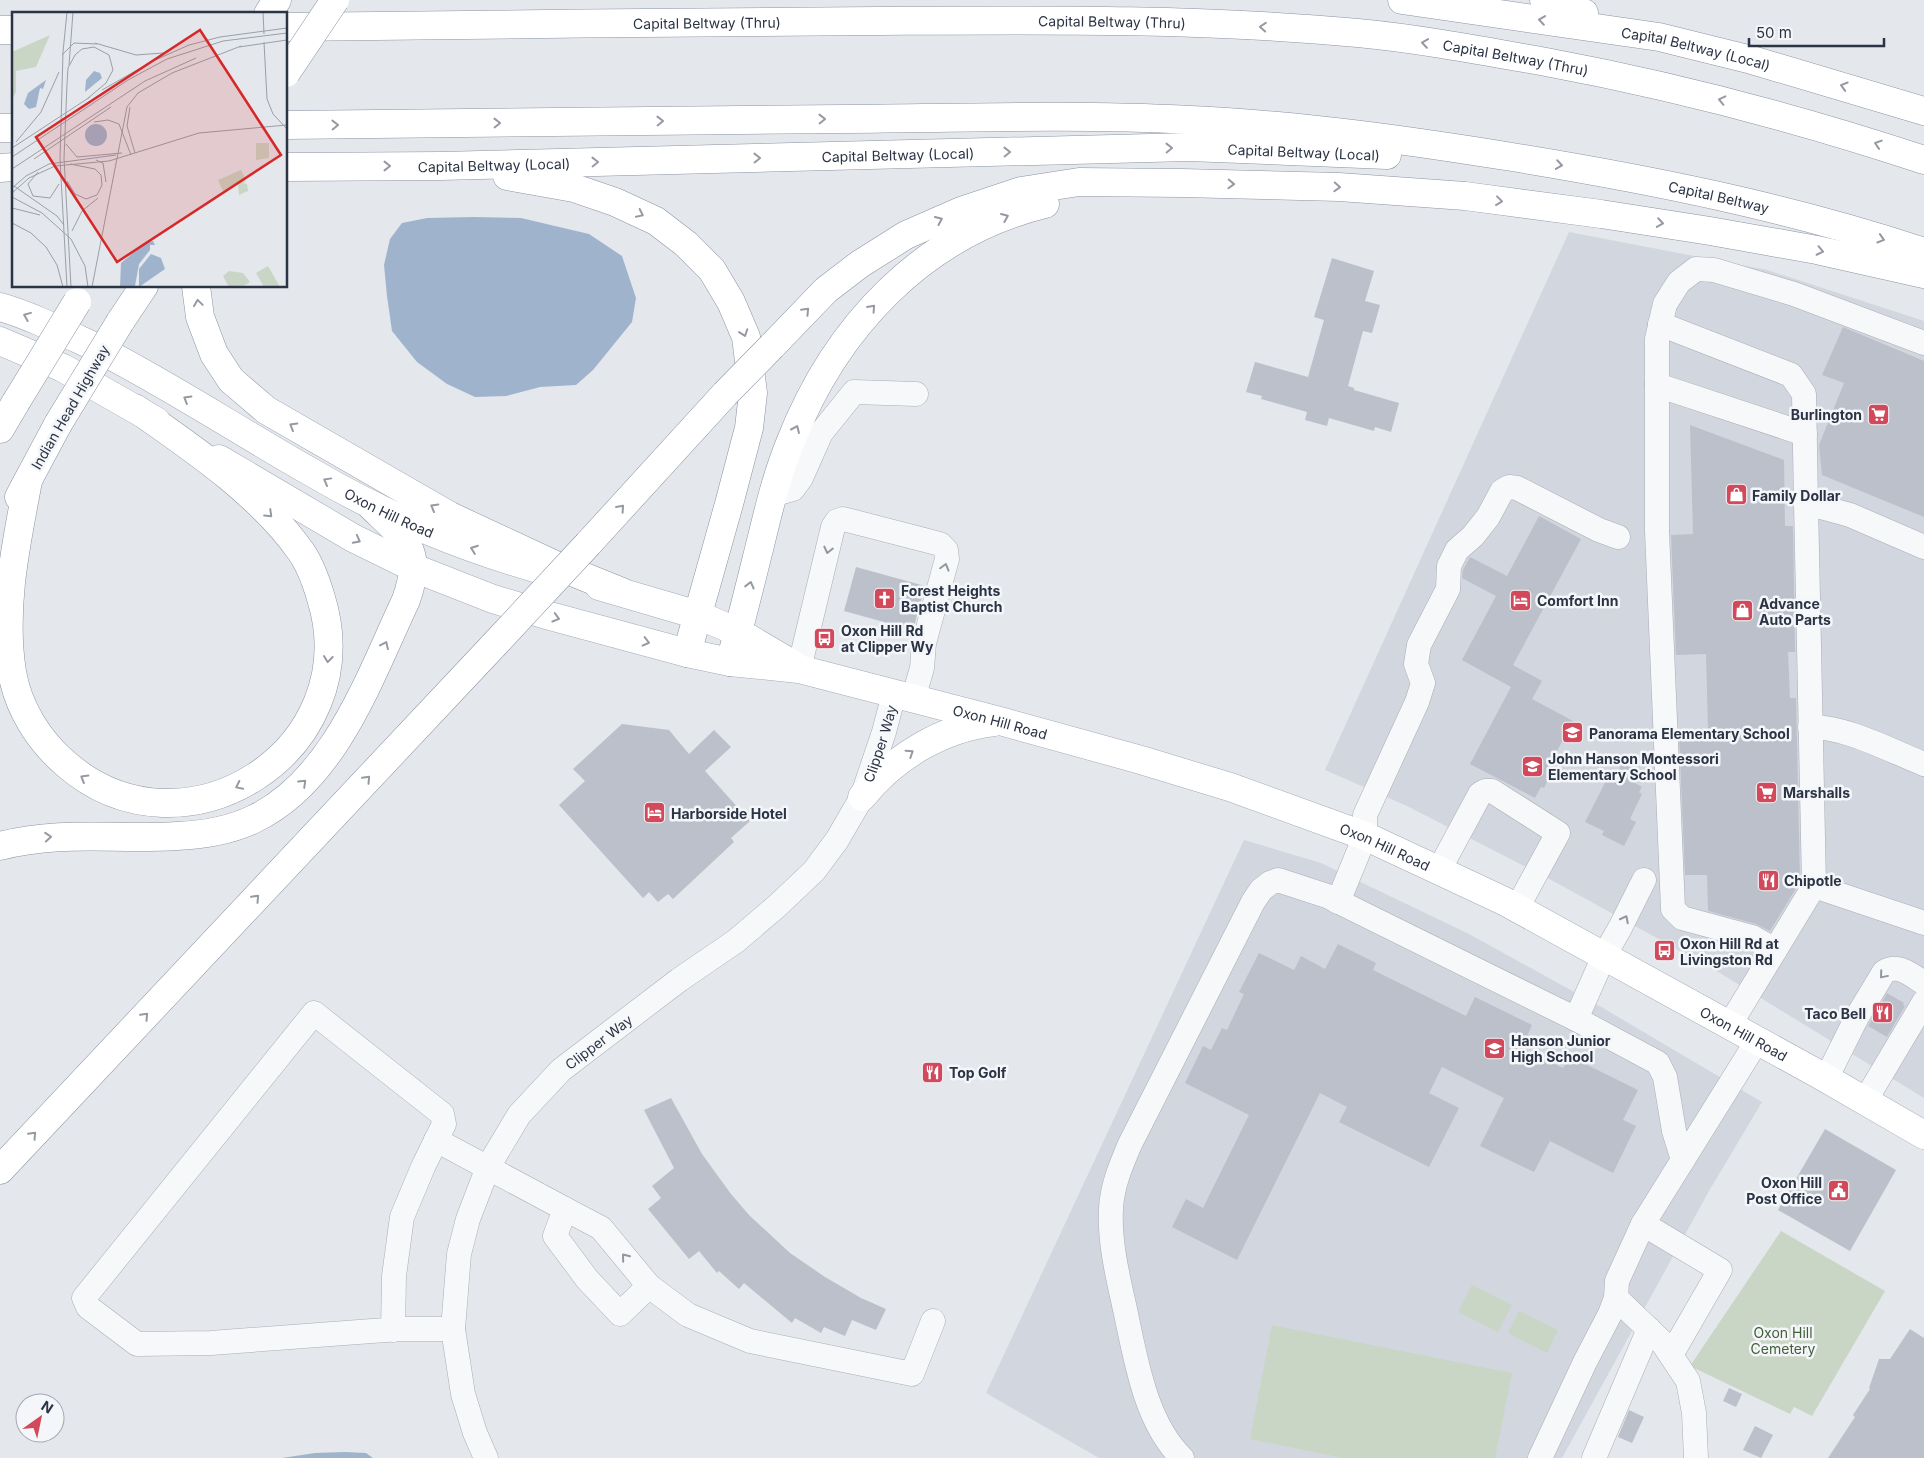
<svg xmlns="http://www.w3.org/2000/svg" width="1924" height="1458" font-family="Inter,sans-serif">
<rect width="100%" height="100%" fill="#e4e7ec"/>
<path fill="#d2d6de" d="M1569,232L1767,270L1924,321V1098L1715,970L1555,882L1407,806L1325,770Z
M1244,840L1321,863L1469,934L1603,1008L1762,1102L1709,1191L1562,1458H1099L986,1393Z"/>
<path fill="#c9d6c5" d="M1781,1231L1885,1291L1812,1416L1794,1407L1790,1414L1690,1366Z
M1472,1285L1512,1305L1498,1332L1458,1312Z
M1519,1311L1558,1330L1547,1353L1508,1333Z
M1272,1325L1512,1373L1495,1458H1343L1250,1439Z"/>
<path fill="#9fb4cc" d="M474,217L521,218L589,234L622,256L636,298L632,322L593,370L576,385L540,387L506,396L475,397L447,384L417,362L392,331L387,296L384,265L390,239L402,223L427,218Z
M345,1452L366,1453L373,1458H282L315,1453Z"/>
<path fill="#bbc0ca" d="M1332,258L1374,271L1365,301L1380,305L1372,333L1363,331L1348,386L1354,388V390L1399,403L1391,432L1375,427L1374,431L1329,418L1327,426L1305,420L1307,412L1261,399L1262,396L1246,392L1255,362L1308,377L1324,320L1314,317Z
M1843,327L1924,361V517L1822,475L1819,445L1844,383L1822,375Z
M1690,425L1784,460L1785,526H1793L1795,652H1788L1790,698H1796L1800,882L1770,931L1756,924L1708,911L1707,875H1685L1679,734L1705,733V730H1708L1706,654L1676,655L1671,535L1693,534Z
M1539,516L1581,539L1513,665L1542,681L1532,699L1573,721L1556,753L1558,754L1555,759L1558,761L1544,788L1541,787L1535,798L1470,764L1511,687L1462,660L1496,596L1462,578L1463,570L1470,557L1507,576Z
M856,567L925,586L913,630L844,611Z
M622,724L669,730L689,754L714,730L731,747L705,771L750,821L731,838L734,842L673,899L668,894L658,902L649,892L643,898L559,805L585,781L573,769Z
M1622,763L1637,771L1631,781L1642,787L1639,792L1642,794L1630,819L1636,822L1624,846L1602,835L1604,831L1585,822L1611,771L1617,774Z
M1338,944L1376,963L1373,970L1466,1016L1475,997L1532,1025L1522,1048L1563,1068L1569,1056L1638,1090L1623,1120L1636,1126L1613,1173L1550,1141L1534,1172L1480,1146L1504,1098L1442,1067L1429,1093L1459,1108L1429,1167L1339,1122L1347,1107L1320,1093L1237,1260L1172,1227L1186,1199L1203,1208L1249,1115L1185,1083L1203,1046L1211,1050L1222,1028L1227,1030L1244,994L1239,992L1259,953L1294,970L1301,956L1325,969Z
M1887,993L1904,1003L1903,1005L1905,1006L1887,1037L1868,1026Z
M671,1098L702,1154L731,1194L749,1215L790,1253L825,1277L861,1298L886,1309L876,1330L852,1320L845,1336L824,1327L821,1333L795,1318L792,1323L744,1283L739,1289L719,1271L717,1273L699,1251L689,1259L648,1209L661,1198L652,1186L674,1168L644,1110Z
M1825,1129L1896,1170L1850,1251L1778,1210Z
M1910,1329L1924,1338V1458H1828L1855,1417L1853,1415L1870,1389L1869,1388L1879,1359H1890Z
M1729,1388L1742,1394L1736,1407L1723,1401Z
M1629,1410L1644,1417L1632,1443L1618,1437Z
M1755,1426L1773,1435L1761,1458L1743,1450Z"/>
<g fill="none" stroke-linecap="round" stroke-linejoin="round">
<defs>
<g id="minor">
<path d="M1660,324L1791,375L1804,394L1806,503"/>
<path d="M1657,385L1805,434"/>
<path d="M772,495L793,489L801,478L821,433L854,392L916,394"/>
<path d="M799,669L833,527L837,521L843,519L940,544L946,550L947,559L924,643L922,668L913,699"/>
<path d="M1810,727C1845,726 1891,751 1924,764"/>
<path d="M1439,870L1480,794L1485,791H1492L1558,833L1517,908"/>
<path d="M1814,886L1924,923"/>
<path d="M1338,902L1365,836V815L1417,702L1423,683L1416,664L1419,645L1448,589L1449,566L1457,550L1473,536L1488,517L1502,491L1509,487L1517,488L1599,530L1618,537"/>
<path d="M1775,950L1752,937L1682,918L1673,909L1657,531V339L1665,304L1679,282L1696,269L1714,270L1794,294L1924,343"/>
<path d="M1576,1019L1604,956L1620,928L1644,880"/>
<path d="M1729,1026L1814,886L1806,503L1850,515L1924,547"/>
<path d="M1826,1079L1858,1015L1884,972C1899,963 1911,975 1924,983"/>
<path d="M1865,1101L1924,1002"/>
<path d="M436,1140L565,1209L555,1236L587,1279L620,1314L649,1286L688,1315L750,1341L912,1374L933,1321"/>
<path d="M565,1209L601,1228L649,1286"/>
<path d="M1643,1224L1720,1270L1671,1355"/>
<path d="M1616,1298L1662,1342L1688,1381L1694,1413L1696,1458"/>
<path d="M393,1330L394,1276L402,1217L423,1167L444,1124L442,1114L314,1013L84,1298L88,1307L137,1344L211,1343L399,1329H453"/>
<path id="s1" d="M486,1458L475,1433L463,1394L453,1329L459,1254L468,1219L488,1167L519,1115L561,1070L679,980L736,941L777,906L814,871L837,840L862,797L884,732L894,694"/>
<path d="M1182,1458C1146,1423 1136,1361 1126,1314C1119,1281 1109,1244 1111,1209C1112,1186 1121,1165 1130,1144L1253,902L1261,890L1270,883L1278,880L1327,896L1576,1019L1658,1063L1665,1077L1674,1131L1683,1160"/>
<path d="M1540,1458L1585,1362L1610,1314L1616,1298L1617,1281L1643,1224L1757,1041"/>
<path d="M1594,1458L1649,1329"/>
</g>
<g id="major">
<path id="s2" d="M0,307C31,316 61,331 91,345C166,383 237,430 311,472C391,519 466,549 555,574"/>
<path d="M0,341L63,368L156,421"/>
<path id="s3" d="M219,459L353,538L414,568L493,599L550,616L687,653L730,662L799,669L1000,721L1141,760L1230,787L1365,836L1504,901L1820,1075L1924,1135"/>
<path d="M599,586L698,615L738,632L794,665"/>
<path d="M862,797C894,757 942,728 994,722"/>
</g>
<g id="highway">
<path id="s4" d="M1402,0L1659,37L1752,60L1924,111"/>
<path d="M1544,0L1584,13"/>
<path d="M268,14L277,0"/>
<path id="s5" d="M286,27C483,25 679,22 876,21C1037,20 1197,18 1358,33C1421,39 1484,51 1546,62C1675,86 1800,119 1924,160"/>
<path d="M0,30H14"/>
<path id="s6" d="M286,125C472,123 657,121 842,119C958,118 1075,114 1191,120C1299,125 1406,140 1512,157C1653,180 1788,207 1924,252"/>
<path d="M0,128H14"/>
<path id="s7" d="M286,167L441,166L1189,147L1387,155"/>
<path d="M0,168L14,167"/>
<path d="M507,176L574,188L615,202L656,221L686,244L712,270L731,302L746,337L753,393L749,428L729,504L687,653"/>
<path d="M196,286L200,317L214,354L231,380L266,410L450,516L555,565L622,592"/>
<path d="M120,322L144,286"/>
<path d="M772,346L826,290L860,264L906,235L961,211L1021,191L1079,182L1182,183L1339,187L1465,196L1601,214L1710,231L1817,250L1924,274"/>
<path d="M0,429L16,402"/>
<path d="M28,481C16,545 2,607 12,672C18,708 39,741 66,764C184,867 368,750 321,598C316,581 310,563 299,549C258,492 192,448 135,408"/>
<path d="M19,497L58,424"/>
<path d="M588,544L725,394"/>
<path d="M730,662C741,622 751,581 761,541C769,508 777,475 790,443C835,328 922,234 1045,204"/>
<path d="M0,846C62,830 115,840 177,836C203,835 231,830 254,819C335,780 370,676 406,600C424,550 405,539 371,506"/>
<path d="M0,1170L493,646"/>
</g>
</defs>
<use href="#minor" stroke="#a9aeb7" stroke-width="25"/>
<use href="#major" stroke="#a3abb8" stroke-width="29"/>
<use href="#highway" stroke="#8b94a3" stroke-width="29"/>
<use href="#minor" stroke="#f7f8fa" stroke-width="24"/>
<use href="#major" stroke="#fff" stroke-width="28"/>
<use href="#highway" stroke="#fff" stroke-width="28"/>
<defs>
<path id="highway-bridge" d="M286,73L335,0
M725,394L772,346
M16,402L77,302
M58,424L120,322
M493,646L588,544"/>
</defs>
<use href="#highway-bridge" stroke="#8b94a3" stroke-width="29" stroke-linecap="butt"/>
<use href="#highway-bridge" stroke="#fff" stroke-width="28"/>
</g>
<defs><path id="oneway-chevron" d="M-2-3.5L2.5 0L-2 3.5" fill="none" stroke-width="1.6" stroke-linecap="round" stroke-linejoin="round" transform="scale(1.25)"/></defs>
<g stroke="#959aa2">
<use href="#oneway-chevron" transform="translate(1542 20) rotate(-172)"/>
<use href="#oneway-chevron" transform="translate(1263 27) rotate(-176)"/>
<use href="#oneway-chevron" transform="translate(1425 43) rotate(-172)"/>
<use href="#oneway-chevron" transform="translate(1844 86) rotate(-163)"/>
<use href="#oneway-chevron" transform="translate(1722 100) rotate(-167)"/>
<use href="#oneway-chevron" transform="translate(822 119) rotate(-1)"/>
<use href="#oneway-chevron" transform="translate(660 121) rotate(-1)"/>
<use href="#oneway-chevron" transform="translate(497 123) rotate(-1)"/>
<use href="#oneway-chevron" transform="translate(335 125) rotate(-1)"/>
<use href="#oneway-chevron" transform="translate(1878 144) rotate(-162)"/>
<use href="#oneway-chevron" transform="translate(1169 148) rotate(-1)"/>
<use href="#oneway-chevron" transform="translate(1007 152) rotate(-1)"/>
<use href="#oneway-chevron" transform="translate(757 158) rotate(-1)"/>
<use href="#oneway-chevron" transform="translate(595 162) rotate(-1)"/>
<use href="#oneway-chevron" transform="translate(1559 165) rotate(9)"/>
<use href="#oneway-chevron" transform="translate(387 166)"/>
<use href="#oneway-chevron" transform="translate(1231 184) rotate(2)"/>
<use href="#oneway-chevron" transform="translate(1337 187) rotate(3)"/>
<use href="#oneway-chevron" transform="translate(1499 201) rotate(7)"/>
<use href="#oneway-chevron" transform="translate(640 214) rotate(26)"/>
<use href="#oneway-chevron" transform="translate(1005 217) rotate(-23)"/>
<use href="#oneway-chevron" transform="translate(939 220) rotate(-24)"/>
<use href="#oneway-chevron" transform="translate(1660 223) rotate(9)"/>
<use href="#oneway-chevron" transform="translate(1881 239) rotate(17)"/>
<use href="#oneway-chevron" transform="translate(1820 251) rotate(12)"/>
<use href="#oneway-chevron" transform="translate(198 303) rotate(-98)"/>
<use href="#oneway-chevron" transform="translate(872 308) rotate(-48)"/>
<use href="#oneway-chevron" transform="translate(806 311) rotate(-46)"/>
<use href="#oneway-chevron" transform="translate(27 316) rotate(-158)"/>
<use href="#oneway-chevron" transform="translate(744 333) rotate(71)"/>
<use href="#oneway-chevron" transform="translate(187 399) rotate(-149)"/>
<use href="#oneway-chevron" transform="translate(293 426) rotate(-150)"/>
<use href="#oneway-chevron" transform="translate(796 429) rotate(-66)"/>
<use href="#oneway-chevron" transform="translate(327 481) rotate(-151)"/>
<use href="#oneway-chevron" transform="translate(434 507) rotate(-150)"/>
<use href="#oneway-chevron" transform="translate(621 508) rotate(-48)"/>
<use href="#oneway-chevron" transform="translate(269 514) rotate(44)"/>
<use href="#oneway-chevron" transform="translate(357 540) rotate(28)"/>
<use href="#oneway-chevron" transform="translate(474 549) rotate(-160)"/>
<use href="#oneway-chevron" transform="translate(750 585) rotate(-76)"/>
<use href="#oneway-chevron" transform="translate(556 618) rotate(16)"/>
<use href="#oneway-chevron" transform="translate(646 642) rotate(14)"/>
<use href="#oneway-chevron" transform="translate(385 645) rotate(-65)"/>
<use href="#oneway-chevron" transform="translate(328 659) rotate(97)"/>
<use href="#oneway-chevron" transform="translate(910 753) rotate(-33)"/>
<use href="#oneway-chevron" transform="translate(84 778) rotate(-149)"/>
<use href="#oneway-chevron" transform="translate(367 779) rotate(-47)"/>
<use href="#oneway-chevron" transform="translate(303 783) rotate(-44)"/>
<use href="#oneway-chevron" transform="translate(239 786) rotate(154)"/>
<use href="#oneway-chevron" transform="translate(48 837) rotate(-4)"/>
<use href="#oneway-chevron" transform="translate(256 898) rotate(-47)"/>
<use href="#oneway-chevron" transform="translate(145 1016) rotate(-47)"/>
<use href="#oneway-chevron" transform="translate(33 1135) rotate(-47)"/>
</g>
<g stroke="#9196a0">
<use href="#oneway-chevron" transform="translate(828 550) rotate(103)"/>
<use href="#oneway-chevron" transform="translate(945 567) rotate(-74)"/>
<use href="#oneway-chevron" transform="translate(1625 919) rotate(-63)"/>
<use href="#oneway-chevron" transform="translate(1883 975) rotate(130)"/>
<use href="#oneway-chevron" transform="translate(625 1257) rotate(-129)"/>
</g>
<defs>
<symbol id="supermarket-square" viewBox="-11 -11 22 22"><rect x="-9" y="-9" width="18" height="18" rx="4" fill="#d1495b" stroke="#f4f6f9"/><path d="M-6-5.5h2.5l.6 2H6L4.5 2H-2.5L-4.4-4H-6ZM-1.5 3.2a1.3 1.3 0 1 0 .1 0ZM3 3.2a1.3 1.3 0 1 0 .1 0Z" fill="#fff"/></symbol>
<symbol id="shop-square" viewBox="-11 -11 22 22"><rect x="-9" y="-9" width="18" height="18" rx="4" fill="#d1495b" stroke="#f4f6f9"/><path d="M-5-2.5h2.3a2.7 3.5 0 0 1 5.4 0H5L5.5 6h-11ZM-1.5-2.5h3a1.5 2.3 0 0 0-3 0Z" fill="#fff"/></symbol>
<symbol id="church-square" viewBox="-11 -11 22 22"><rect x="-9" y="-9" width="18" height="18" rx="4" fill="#d1495b" stroke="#f4f6f9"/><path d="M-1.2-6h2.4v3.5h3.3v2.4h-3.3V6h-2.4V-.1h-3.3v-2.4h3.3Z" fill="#fff"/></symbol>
<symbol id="hotel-square" viewBox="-11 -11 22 22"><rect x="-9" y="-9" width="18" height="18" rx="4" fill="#d1495b" stroke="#f4f6f9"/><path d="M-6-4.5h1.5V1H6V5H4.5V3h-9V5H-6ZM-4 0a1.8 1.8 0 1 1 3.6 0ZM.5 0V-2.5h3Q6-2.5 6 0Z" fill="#fff"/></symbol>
<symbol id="bus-square" viewBox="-11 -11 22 22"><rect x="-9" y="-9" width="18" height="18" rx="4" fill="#d1495b" stroke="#f4f6f9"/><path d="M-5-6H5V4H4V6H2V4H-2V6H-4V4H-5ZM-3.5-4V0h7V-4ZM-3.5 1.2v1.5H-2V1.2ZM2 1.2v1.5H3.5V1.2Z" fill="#fff"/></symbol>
<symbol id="school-square" viewBox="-11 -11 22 22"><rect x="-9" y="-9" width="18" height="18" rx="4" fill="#d1495b" stroke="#f4f6f9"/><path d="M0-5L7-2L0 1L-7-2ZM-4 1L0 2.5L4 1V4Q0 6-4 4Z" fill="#fff"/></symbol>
<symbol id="restaurant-square" viewBox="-11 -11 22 22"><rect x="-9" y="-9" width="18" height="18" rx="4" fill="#d1495b" stroke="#f4f6f9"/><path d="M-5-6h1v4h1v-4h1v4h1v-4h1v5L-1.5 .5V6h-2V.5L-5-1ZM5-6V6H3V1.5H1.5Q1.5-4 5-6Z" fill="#fff"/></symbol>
<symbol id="civic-square" viewBox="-11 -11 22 22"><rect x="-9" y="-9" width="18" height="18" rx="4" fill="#d1495b" stroke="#f4f6f9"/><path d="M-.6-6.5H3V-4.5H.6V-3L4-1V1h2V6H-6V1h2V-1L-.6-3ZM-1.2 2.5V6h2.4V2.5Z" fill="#fff"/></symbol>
</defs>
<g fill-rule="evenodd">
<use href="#supermarket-square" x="1866" y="402" width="25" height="25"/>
<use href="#shop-square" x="1724" y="482" width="25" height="25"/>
<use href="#church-square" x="872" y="586" width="25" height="25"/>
<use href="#hotel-square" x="1508" y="588" width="25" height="25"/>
<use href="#shop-square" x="1730" y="598" width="25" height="25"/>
<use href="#bus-square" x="812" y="626" width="25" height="25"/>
<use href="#school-square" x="1560" y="720" width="25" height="25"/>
<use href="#school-square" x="1520" y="754" width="25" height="25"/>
<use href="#supermarket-square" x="1754" y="780" width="25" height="25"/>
<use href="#hotel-square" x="642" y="800" width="25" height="25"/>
<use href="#restaurant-square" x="1756" y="868" width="25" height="25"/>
<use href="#bus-square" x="1652" y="938" width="25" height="25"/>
<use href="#restaurant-square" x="1870" y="1000" width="25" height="25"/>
<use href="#school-square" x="1482" y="1036" width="25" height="25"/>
<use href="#restaurant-square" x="920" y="1060" width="25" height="25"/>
<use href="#civic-square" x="1826" y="1178" width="25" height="25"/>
</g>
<g text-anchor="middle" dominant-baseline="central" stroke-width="5" stroke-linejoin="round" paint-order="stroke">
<g font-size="14" fill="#2b3445" stroke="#f4f6f9">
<text stroke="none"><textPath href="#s5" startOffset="826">Capital Beltway (Thru)</textPath></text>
<text stroke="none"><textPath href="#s5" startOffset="421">Capital Beltway (Thru)</textPath></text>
<text stroke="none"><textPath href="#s4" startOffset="298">Capital Beltway (Local)</textPath></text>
<text stroke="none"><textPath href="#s5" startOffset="1232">Capital Beltway (Thru)</textPath></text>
<text stroke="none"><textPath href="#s7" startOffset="1018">Capital Beltway (Local)</textPath></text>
<text stroke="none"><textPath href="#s7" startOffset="612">Capital Beltway (Local)</textPath></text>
<text stroke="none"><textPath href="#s7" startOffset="208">Capital Beltway (Local)</textPath></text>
<text stroke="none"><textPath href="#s6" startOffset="1439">Capital Beltway</textPath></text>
<text transform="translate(70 407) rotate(-60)">Indian Head Highway</text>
<text stroke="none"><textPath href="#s2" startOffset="441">Oxon Hill Road</textPath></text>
<text stroke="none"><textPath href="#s3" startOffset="831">Oxon Hill Road</textPath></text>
<text stroke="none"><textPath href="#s1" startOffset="890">Clipper Way</textPath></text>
<text stroke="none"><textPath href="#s3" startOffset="1236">Oxon Hill Road</textPath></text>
<text stroke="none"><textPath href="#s3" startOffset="1641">Oxon Hill Road</textPath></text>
<text stroke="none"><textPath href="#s1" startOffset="470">Clipper Way</textPath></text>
</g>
<g font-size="14" font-weight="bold" fill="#2b3445" stroke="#f4f6f9" text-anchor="start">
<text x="1862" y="414" text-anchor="end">Burlington</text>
<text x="1752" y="495">Family Dollar</text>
<text x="901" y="590">Forest Heights<tspan x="901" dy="16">Baptist Church</tspan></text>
<text x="1537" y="600">Comfort Inn</text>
<text x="1759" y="603">Advance<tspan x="1759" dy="16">Auto Parts</tspan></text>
<text x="841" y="630">Oxon Hill Rd<tspan x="841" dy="16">at Clipper Wy</tspan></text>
<text x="1589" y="733">Panorama Elementary School</text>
<text x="1548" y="758">John Hanson Montessori<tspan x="1548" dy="16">Elementary School</tspan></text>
<text x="1783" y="792">Marshalls</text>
<text x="671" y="813">Harborside Hotel</text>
<text x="1784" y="880">Chipotle</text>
<text x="1680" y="943">Oxon Hill Rd at<tspan x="1680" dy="16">Livingston Rd</tspan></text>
<text x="1866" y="1013" text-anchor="end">Taco Bell</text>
<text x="1511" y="1040">Hanson Junior<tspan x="1511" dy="16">High School</tspan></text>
<text x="949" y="1072">Top Golf</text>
<text x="1822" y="1182" text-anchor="end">Oxon Hill<tspan x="1822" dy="16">Post Office</tspan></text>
</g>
<g font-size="14" fill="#3f6138" stroke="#f4f6f9">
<text x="1783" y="1332">Oxon Hill<tspan x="1783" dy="16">Cemetery</tspan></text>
</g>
</g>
<g transform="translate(12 12)">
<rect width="275" height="275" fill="#e4e7ec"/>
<path d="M38,23L24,55L4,59V80L0,88V40ZM244,131H257V146L244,148ZM229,158L234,169L231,171L235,172L236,179L227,183L226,172L211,179L206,168ZM256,254L268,275H252L244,261ZM217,259L231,261L238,270L230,275H217L211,264Z" fill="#c9d6c5"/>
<path d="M82,59L88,61L90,66L73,80L74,68ZM34,68L31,77L28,76L24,95L17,97L12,92L16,81ZM73 123a11 11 0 1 1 22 0a11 11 0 1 1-22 0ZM134,230L141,229L143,233H138V238L127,252L123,274L108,275L109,251ZM139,242L149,246L153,257L127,275V257Z" fill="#9fb4cc"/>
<path fill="none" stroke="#9a9fa9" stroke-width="1" d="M251,0L252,22M252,30L255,87L261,102L275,117M83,31L124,43L151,41M227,35L275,28M51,40L55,0M51,40L48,147L55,275M50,43L62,31L85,32M57,53L61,0M90,78L141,49L177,33L208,25L275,16M118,95L115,114L123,141M82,110L96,108L107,112L119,143M4,130L29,100L47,60M54,132L65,145L110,141M0,136L78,85M0,145L116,68L155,47L211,29L275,21M22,147L99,95M84,148L91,151L94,170M0,157L133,69L184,46M55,169L63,182L74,187L85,183L90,173L89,163L83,157L58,152M2,174L45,204L52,213M0,176L14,164L37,152L104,143M0,181L17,166L43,154L97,149L187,121L275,113M21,184L38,186L47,172M21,184L16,172L26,160M0,185L30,201L59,227L73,254L76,275M0,196L28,203M0,211L19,221L34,235L45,253L51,275M60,219L70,199L86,186M59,275L52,146L55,72L56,56L63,43L70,37L82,35L97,43L101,58L94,71L75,87M80,275L115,95L126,81L160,61L229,34"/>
<path fill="#d62828" fill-opacity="0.15" stroke="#d62828" stroke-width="2.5" d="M188,18L269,143L105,250L24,125Z"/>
<rect width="275" height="275" fill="none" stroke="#2b3445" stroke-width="2.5"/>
</g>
<g transform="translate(40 1418) rotate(33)"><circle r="24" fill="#f4f6f9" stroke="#a4a8b1"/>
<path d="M0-4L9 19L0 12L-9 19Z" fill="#d1495b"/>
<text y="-8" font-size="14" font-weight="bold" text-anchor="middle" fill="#2b3445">N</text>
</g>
<path d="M1749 38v8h135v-8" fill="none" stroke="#2b3445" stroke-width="2.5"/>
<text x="1756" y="38" font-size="15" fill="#2b3445" stroke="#f4f6f9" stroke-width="4" paint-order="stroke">50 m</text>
</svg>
